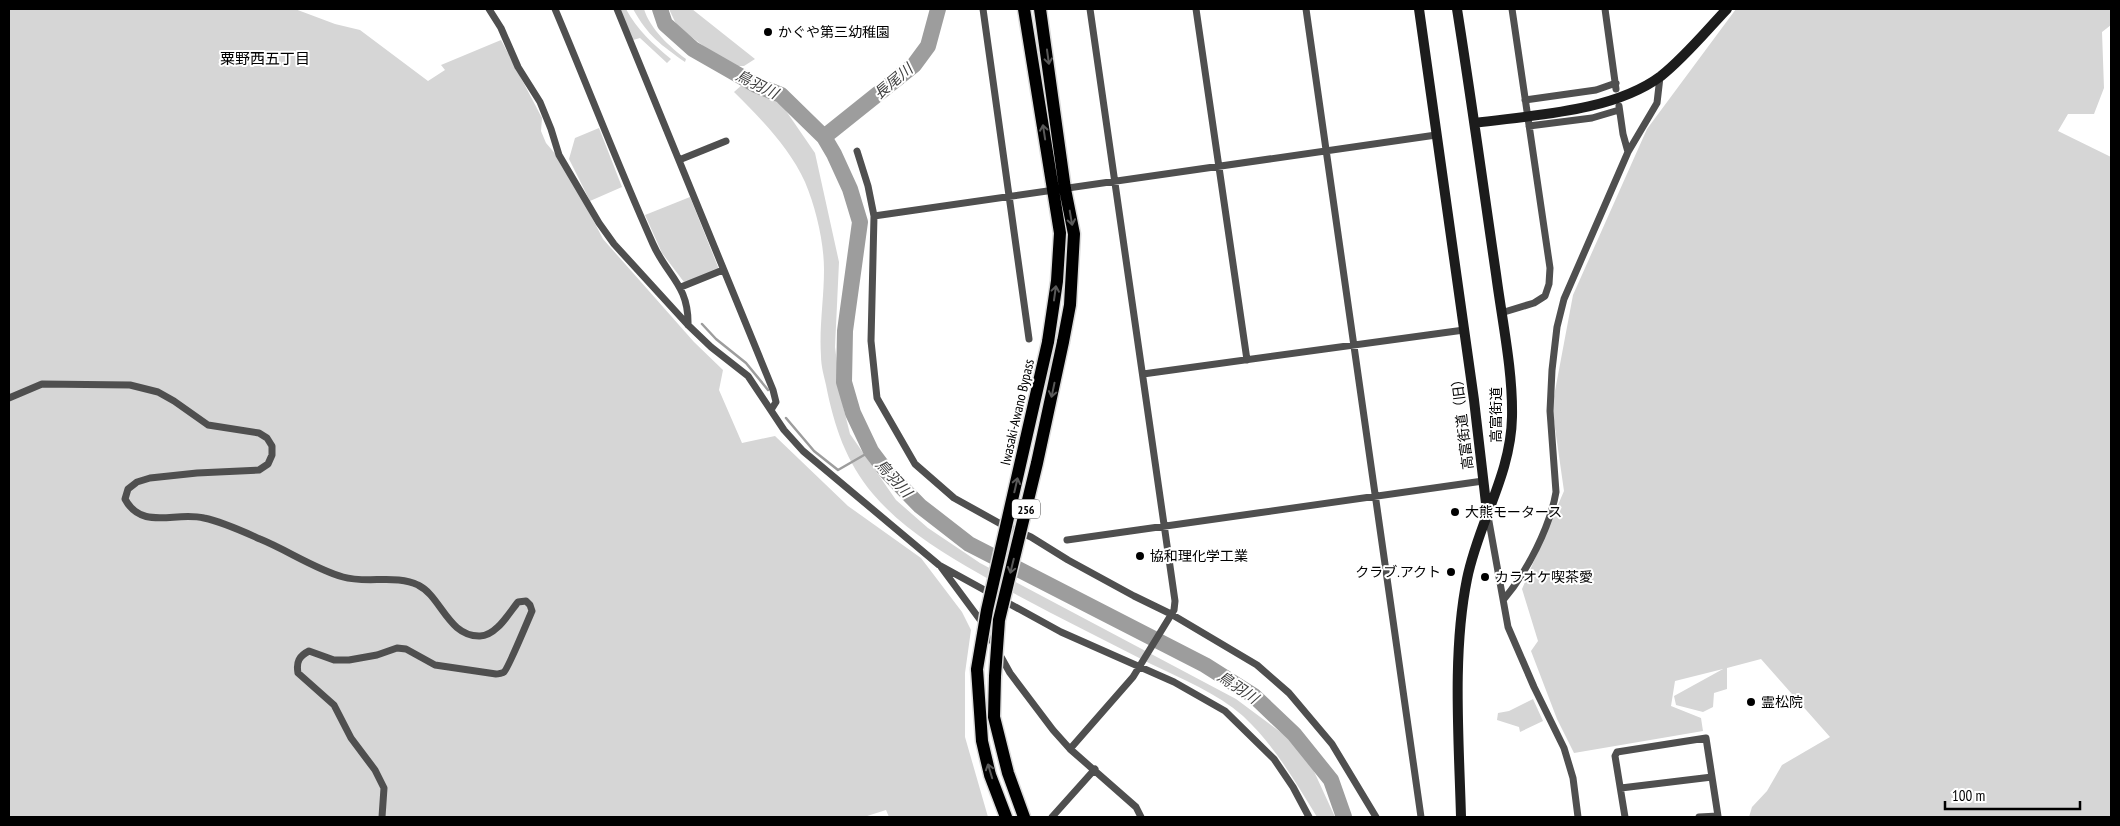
<svg xmlns="http://www.w3.org/2000/svg" width="2120" height="826" font-family="'PT Sans Narrow','Noto Sans JP',sans-serif">
<rect width="100%" height="100%" fill="#fff"/>
<path fill="#d6d6d6" d="M9,9H295L335,24L360,30L428,81L445,70L441,65L501,40L542,118L541,131L546,143L564,164L603,239L694,342L723,370L719,390L742,443L775,436L848,506L921,558L962,612L971,630L965,673V737L988,817H889L886,810L864,817H9Z
M620,9H626C637,30 653,44 671,59L667,63L640,38L633,40Z
M633,9H644C650,29 670,47 686,59L685,62C661,45 648,36 633,9Z
M669,9H692L755,59L744,66H730L677,26Z
M1736,9H2111V25L2102,32L2104,88L2094,114H2068L2058,131L2111,157V817H1749L1752,807L1767,791L1782,765L1830,737L1761,659L1727,668V689L1714,693L1713,707L1703,712L1676,705L1674,696L1723,669L1675,681L1671,706L1701,718L1703,731L1574,753L1557,719L1531,651L1538,641L1522,589L1564,491L1552,407L1573,295L1647,129Z
M743,84L782,105L815,153L839,262L835,347L842,402L850,434L896,500L928,528L980,563L1236,699L1287,737L1298,748L1312,767L1335,817H1317C1295,781 1274,745 1243,716C1217,693 1182,679 1151,664C1093,634 1034,606 978,573C940,551 902,528 873,494C846,462 834,426 826,385C824,376 821,366 821,356C819,327 824,299 824,270C824,242 816,208 805,182C789,147 761,119 734,92Z
M599,128L622,187L590,201L569,159L575,138Z
M690,197L720,272L687,286L662,253L645,215Z
M1533,699L1543,721L1520,732L1519,727L1497,720L1498,713L1509,711Z"/>
<g fill="none" stroke-linecap="round" stroke-linejoin="round">
<path stroke="#9d9d9d" stroke-width="2.5" d="M702,324L716,339L746,363L768,390
M786,418L814,451L838,470L871,451"/>
<path stroke="#9d9d9d" stroke-width="16" d="M660,9L665,24L693,49L756,85L781,95L824,137L834,154L850,189L860,222L845,331L844,382L853,413L871,451L886,471L920,506L969,544L1205,665L1254,696L1294,734L1331,780L1344,817
M824,137L914,65L928,46L938,9"/>
<defs>
<path id="highway" d="M1024,9L1060,233L1057,281L1048,342
M1040,9L1065,189L1074,234L1070,305L1063,342
M977,669L982,741L990,775L1006,817
M995,676L994,717L1008,773L1024,817"/>
</defs>
<use href="#highway" stroke="#dbdbdb" stroke-width="15"/>
<path stroke="#4f4f4f" stroke-width="7" d="M489,9L501,28L518,67L540,102L551,129L559,155L599,223L614,244L688,325L711,347L748,376L784,430L803,451L939,565L1061,632L1174,682L1225,711L1274,759L1293,787L1309,817
M555,9C588,87 618,166 653,244C667,276 689,285 688,325
M617,9L773,390L776,402L771,410
M983,9L1029,339
M1196,9L1247,360
M1306,9L1421,817
M1605,9L1616,89
M1525,100L1596,90L1616,83
M1619,106L1623,134L1628,152
M1529,126L1592,118L1619,110
M857,151L868,186L874,216L871,341L877,398L915,464L954,498L999,523L1031,537L1068,560L1134,596L1171,614L1257,665L1289,693L1332,744L1376,817
M679,160L726,141
M874,216L1436,135
M681,287L723,270
M1501,313L1534,303L1545,296L1549,284L1550,268L1512,9
M1143,374L1464,330
M9,398L42,384L130,385L158,392L174,401L208,425L259,433L267,438L272,446V455L268,464L259,470L197,473L150,478L137,482L128,489L125,499C142,531 175,511 204,518C223,522 242,531 260,539C287,550 315,569 343,577C366,584 397,574 418,585C441,596 448,637 480,636C496,636 509,613 518,602L526,601L530,605L532,611C528,620 508,669 504,672C503,673 498,674 496,674L435,665L406,649L397,648L377,655L349,660H334L309,651C299,656 296,662 298,673L334,705L351,738L375,770L384,788L382,817
M1488,516L1508,627L1534,687L1564,748L1573,778L1578,817
M1067,540L1483,481
M941,567L981,621L1010,673L1053,730L1070,749L1136,807L1141,817
M1504,599C1527,572 1550,527 1556,492L1550,411L1552,370L1557,327L1564,299L1628,152L1657,103L1660,77
M1070,749L1133,677L1174,610L1175,601L1090,9
M1621,788L1712,777
M1052,817L1095,769
M1625,817L1615,756L1617,752L1706,738L1718,816L1699,817"/>
<path stroke="#1c1c1c" stroke-width="10" d="M1419,9L1474,400L1487,512
M1457,9C1471,97 1483,185 1496,274C1502,320 1513,371 1512,417C1511,475 1478,523 1467,579C1452,653 1459,741 1461,817
M1475,123C1533,115 1613,112 1661,76C1685,57 1706,31 1727,9"/>
<use href="#highway" stroke="#000" stroke-width="12"/>
<defs>
<path id="highway-bridge" d="M977,669L987,610L1048,342
M995,676L999,620L1037,463L1063,342"/>
</defs>
<use href="#highway-bridge" stroke="#dbdbdb" stroke-width="15" stroke-linecap="butt"/>
<use href="#highway-bridge" stroke="#000" stroke-width="12"/>
</g>
<defs><path id="oneway-shaft" d="M-6 0H5M1.5-3L5.5 0L1.5 3" fill="none" stroke-width="1.6" stroke-linecap="round" stroke-linejoin="round" transform="scale(1.25)"/></defs>
<g stroke="#595959">
<use href="#oneway-shaft" transform="translate(1048 57) rotate(82)"/>
<use href="#oneway-shaft" transform="translate(1044 132) rotate(-99)"/>
<use href="#oneway-shaft" transform="translate(1071 218) rotate(80)"/>
<use href="#oneway-shaft" transform="translate(1055 293) rotate(-82)"/>
<use href="#oneway-shaft" transform="translate(1053 390) rotate(102)"/>
<use href="#oneway-shaft" transform="translate(1016 485) rotate(-77)"/>
<use href="#oneway-shaft" transform="translate(1012 566) rotate(104)"/>
<use href="#oneway-shaft" transform="translate(990 771) rotate(-107)"/>
</g>
<g fill="#000" stroke="#fff" stroke-width="2">
<circle cx="768" cy="32" r="5"/>
<circle cx="1455" cy="512" r="5"/>
<circle cx="1140" cy="556" r="5"/>
<circle cx="1451" cy="572" r="5"/>
<circle cx="1485" cy="577" r="5"/>
<circle cx="1751" cy="702" r="5"/>
</g>
<g text-anchor="middle" dominant-baseline="central" stroke-width="4" stroke-linejoin="round" paint-order="stroke">
<rect fill="#fff" stroke="#4c4c4c" stroke-width="1" x="1012" y="499.5" width="28" height="19" rx="4"/>
<g font-size="12" font-weight="bold" fill="#000">
<text x="1026" y="509">256</text>
</g>
<g font-size="14" fill="#000" stroke="#fff" text-anchor="start">
<text x="778" y="32">かぐや第三幼稚園</text>
<text x="1465" y="512">大熊モータース</text>
<text x="1150" y="556">協和理化学工業</text>
<text x="1441" y="572" text-anchor="end">クラブ.アクト</text>
<text x="1495" y="577">カラオケ喫茶愛</text>
<text x="1761" y="702">霊松院</text>
</g>
<g font-size="14" fill="#000" stroke="#fff">
<text transform="translate(1017 412) rotate(-77)">Iwasaki-Awano Bypass</text>
<text transform="translate(1496 415) rotate(-90)">高富街道</text>
<text transform="translate(1462 421) rotate(-97)">高富街道（旧）</text>
</g>
<g font-size="15" fill="#000" stroke="#fff">
<text x="265" y="58">粟野西五丁目</text>
</g>
<g font-size="15" font-style="italic" fill="#3e3e3e" stroke="#fff">
<text transform="translate(893 81) rotate(-40)">長尾川</text>
<text transform="translate(757 84) rotate(27)">鳥羽川</text>
<text transform="translate(894 478) rotate(48)">鳥羽川</text>
<text transform="translate(1238 687) rotate(34)">鳥羽川</text>
</g>
</g>
<rect width="2120" height="826" fill="none" stroke="#000000" stroke-width="20"/>
<path d="M1945 801v8h135v-8" fill="none" stroke="#000000" stroke-width="2.5"/>
<text x="1952" y="801" font-size="15" fill="#000000" stroke="#ffffff" stroke-width="4" paint-order="stroke">100 m</text>
</svg>
